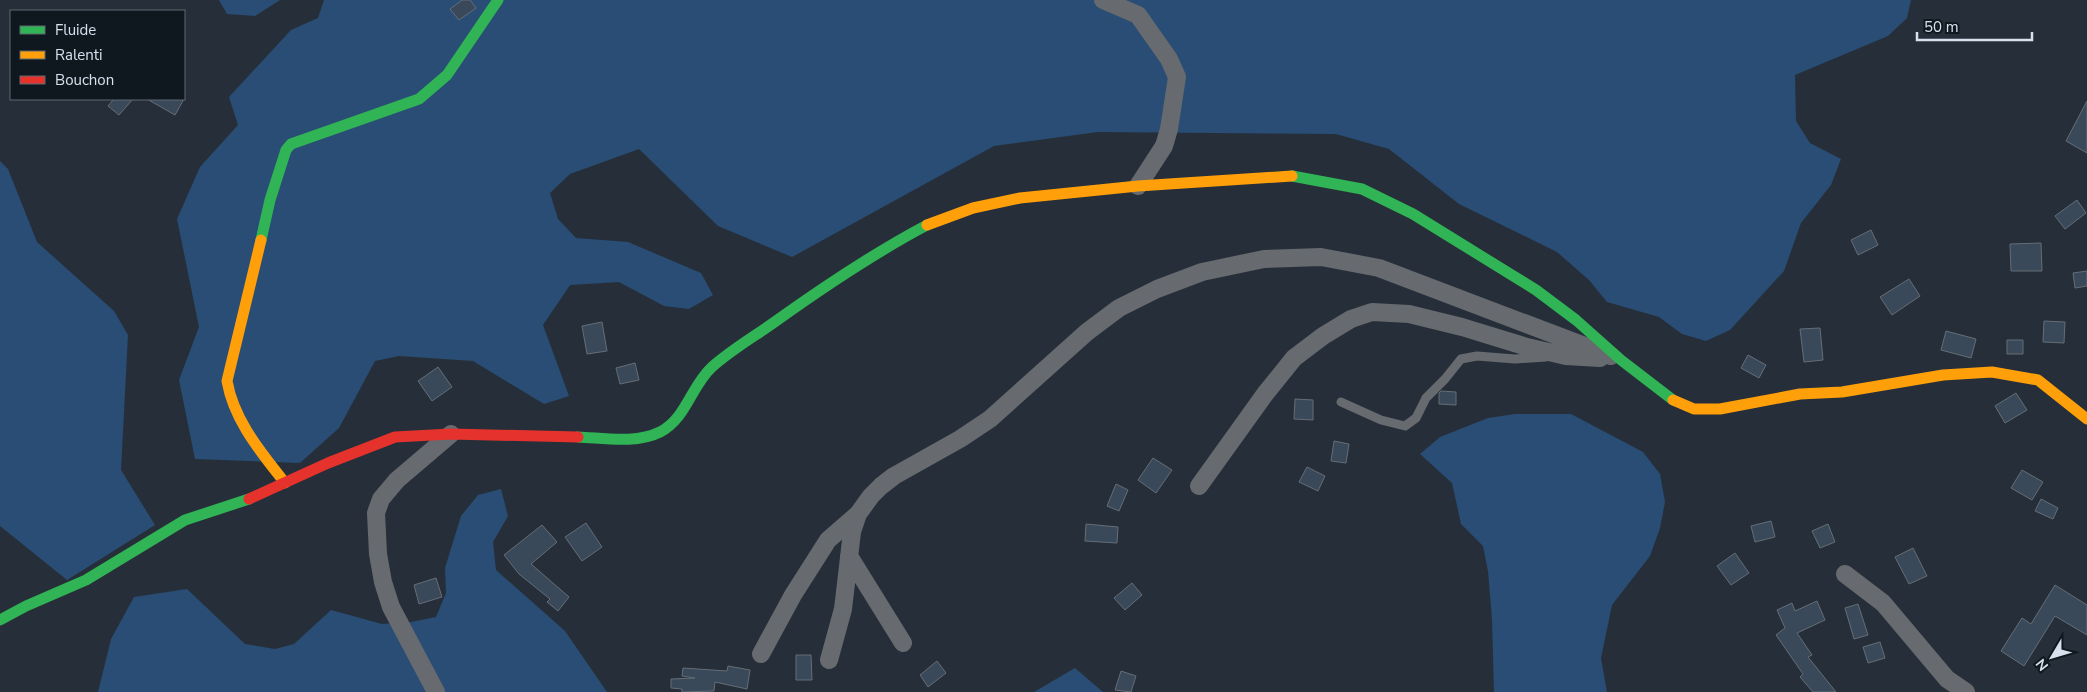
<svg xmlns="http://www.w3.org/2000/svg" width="2087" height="692" font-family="'Nunito Sans',sans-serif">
<rect width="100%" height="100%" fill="#262f39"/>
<path fill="#294d74" d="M219,0H280L255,16L227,14Z
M324,0H1911L1907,18L1888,36L1795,75L1796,121L1810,143L1841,159L1831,185L1801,223L1784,271L1730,330L1706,341L1682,334L1659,317L1607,302L1589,280L1557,252L1459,204L1389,149L1336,134L1098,132L994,146L792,257L718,226L639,149L570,174L550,193L558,219L576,238L628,242L701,273L713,295L689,309L664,306L619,282L570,285L543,325L569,396L544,404L473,361L399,356L375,361L339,428L300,463L195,459L179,380L199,327L177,219L200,167L238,125L229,97L291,30L318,18Z
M0,161L8,169L37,242L114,311L128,335L121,470L155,525L67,580L0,526Z
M1515,414H1571L1643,452L1660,474L1665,502L1660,528L1650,556L1612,605L1601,658L1607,692H1494L1492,619L1488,571L1483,546L1461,524L1452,483L1420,454L1440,437L1488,418Z
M501,489L508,516L493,542L496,570L565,631L607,692H98L111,639L134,597L187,589L245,644L275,649L294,644L331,610L382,624L411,622L436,617L446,593L445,568L461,516L478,495Z
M1075,668L1103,692H1034Z"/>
<path fill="#3a4959" stroke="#656d76" d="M462,0H470L476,8L459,20L450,9Z
M114,99H133L119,115L108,106Z
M147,99H184L175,115Z
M2087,101V153L2066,141Z
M2077,200L2086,213L2065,229L2055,216Z
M1871,230L1878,245L1858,255L1851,240Z
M2041,243L2042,271H2011L2010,244Z
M2087,271V286L2075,288L2073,273Z
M1909,279L1920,296L1892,315L1880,297Z
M2044,321L2065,322L2064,343L2043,342Z
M602,322L607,351L587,354L582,326Z
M1820,328L1823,360L1804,362L1800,329Z
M1946,331L1976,339L1971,358L1941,350Z
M2007,340H2023V354H2007Z
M1748,355L1766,365L1759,378L1741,368Z
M635,363L639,380L620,384L616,368Z
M438,367L452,387L432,401L418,381Z
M1441,391L1456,392V405L1439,404V393Z
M2016,393L2027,410L2005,423L1995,406Z
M1295,399L1313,400V420L1294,419Z
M1334,441L1349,444L1346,463L1331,461Z
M1153,458L1172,470L1156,493L1138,480Z
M1307,467L1325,476L1318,491L1299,482Z
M2022,470L2043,482L2032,500L2011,488Z
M1116,484L1128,490L1119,511L1107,506Z
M2041,499L2058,508L2053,519L2035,511Z
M1771,521L1775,537L1755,542L1751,526Z
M586,523L602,547L582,561L565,537Z
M1086,524L1118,527L1117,543L1085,541Z
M1828,524L1835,542L1820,548L1812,531Z
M542,525L557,542L531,564L569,597L558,611L547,602L550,599L519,574L504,555Z
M1913,548L1927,576L1909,584L1895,557Z
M1735,553L1749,573L1731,585L1717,566Z
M436,578L442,597L419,604L414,585Z
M1132,583L1142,595L1125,610L1114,598Z
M2055,585L2087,605V635L2055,616L2024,666L2001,651L2022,618L2031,624Z
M1817,601L1825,620L1797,633L1812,655L1808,657L1836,692H1813L1800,677L1803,674L1776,635L1785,628L1777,610L1792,603L1795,611Z
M1858,604L1868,635L1854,639L1845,608Z
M1880,642L1885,658L1868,663L1863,647Z
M796,655H811L812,680H796Z
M937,661L946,673L928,687L920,675Z
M728,666L750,670L747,689L715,682L714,691L682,692V689L671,688V679L695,678L682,676L683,668L727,671Z
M1121,671L1136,676L1131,692L1115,690Z"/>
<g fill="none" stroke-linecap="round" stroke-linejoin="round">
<path stroke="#676a6f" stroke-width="9" d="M1341,402L1381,420L1405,426L1416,418L1426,398L1445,379L1461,359L1477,356L1515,359L1546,357"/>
<path stroke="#676a6f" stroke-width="18" d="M1103,0L1138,15L1169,59L1177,77L1169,129L1164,146L1138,186
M1199,486L1265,394L1294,358L1323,336L1351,319L1372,312L1409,314L1462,327L1527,347L1566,356L1600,358
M849,556L903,643
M1845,574L1883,603L1947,679L1966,692
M761,654L793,595L828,540L858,514L871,496L881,486L894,476L960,439L990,419L1087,332L1119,308L1157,289L1202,272L1264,259L1321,257L1379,268L1611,356
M829,660L843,609L852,532L858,514
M436,692L391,607L383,582L378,554L376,513L381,499L397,480L451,434"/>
<path stroke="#30b455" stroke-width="11" d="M1292,176L1362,189L1413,214L1536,290L1576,320L1621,360L1673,400
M261,240L270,200L286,150L291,144L419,99L447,75L498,0
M578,437C604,438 636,444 660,432C686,419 691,386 712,367C731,350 755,336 776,321C825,286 874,253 927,225
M0,620L26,606L86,580L185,520L249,499"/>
<path stroke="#ff9f0a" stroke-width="11" d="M927,225L973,208L1020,198L1138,186L1292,176
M261,240L227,381C234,421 261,452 285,483
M1673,400L1694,409H1720L1800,394L1842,392L1943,375L1992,372L2038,380L2087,419"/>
<path stroke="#e5322d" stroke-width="11" d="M249,499L328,463L395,437L451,434L578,437"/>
</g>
<rect x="10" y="10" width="175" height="90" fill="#0f171f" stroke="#5f6871"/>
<rect x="20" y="26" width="25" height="8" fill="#30b455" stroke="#5f6871"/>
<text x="55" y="35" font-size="15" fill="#d7e1ed">Fluide</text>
<rect x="20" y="51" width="25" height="8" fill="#ff9f0a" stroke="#5f6871"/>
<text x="55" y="60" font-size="15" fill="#d7e1ed">Ralenti</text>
<rect x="20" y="76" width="25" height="8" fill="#e5322d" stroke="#5f6871"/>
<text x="55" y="85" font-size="15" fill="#d7e1ed">Bouchon</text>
<g transform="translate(2052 657) rotate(232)" stroke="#0f171f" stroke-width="4" paint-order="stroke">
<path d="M0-4L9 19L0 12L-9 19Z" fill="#d7e1ed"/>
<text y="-8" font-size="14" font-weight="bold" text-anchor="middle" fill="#d7e1ed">N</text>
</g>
<path d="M1917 32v8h115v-8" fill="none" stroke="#d7e1ed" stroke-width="2.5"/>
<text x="1924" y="32" font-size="15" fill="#d7e1ed" stroke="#0f171f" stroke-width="4" paint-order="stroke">50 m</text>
</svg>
